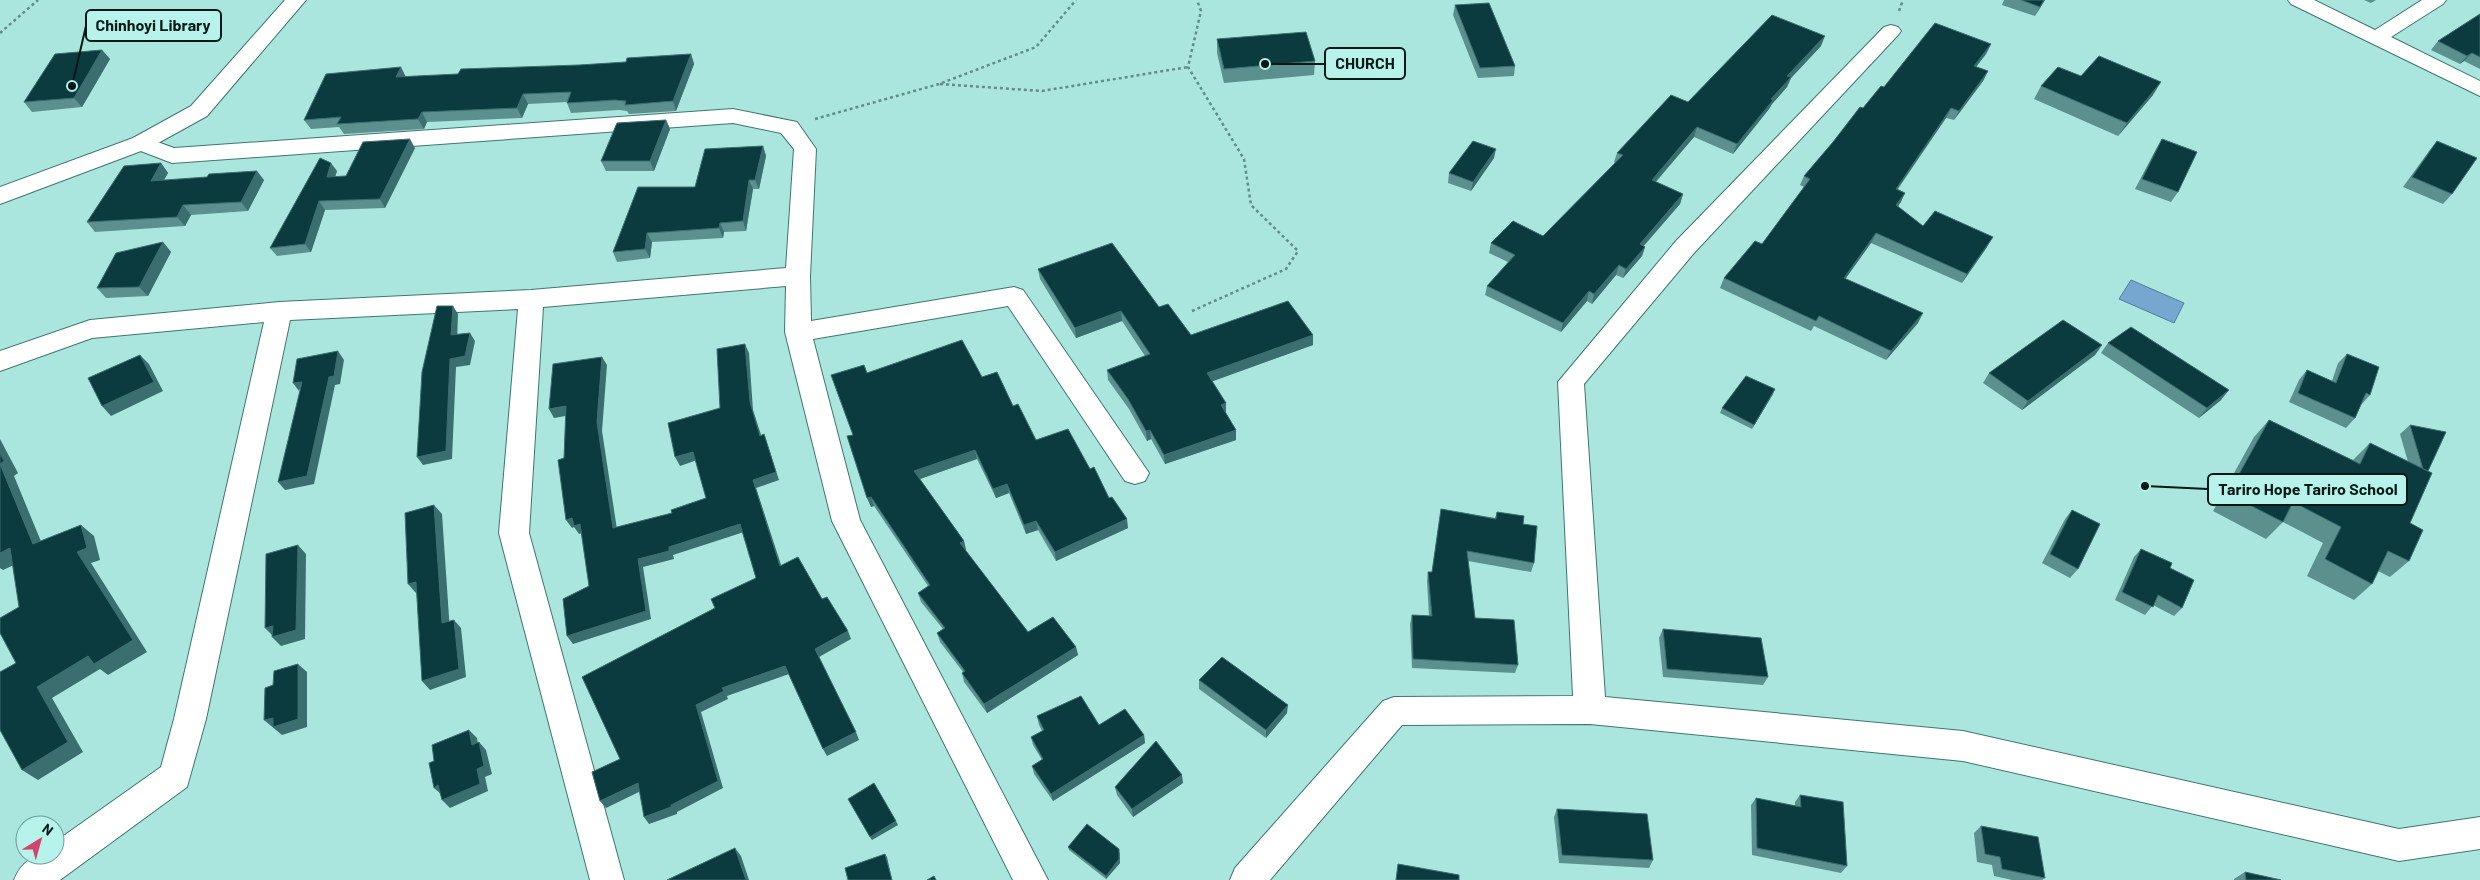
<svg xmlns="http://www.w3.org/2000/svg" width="2480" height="880" font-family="Barlow,sans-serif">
<rect width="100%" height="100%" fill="#abe6de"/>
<path fill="#76a7d1" stroke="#537c99" d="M2131,280L2184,303L2174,323L2119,299Z"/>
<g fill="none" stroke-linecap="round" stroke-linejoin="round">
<defs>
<path id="street" d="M1891,25L1898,27L1901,31L1898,35L1694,253L1584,384L1605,697L1963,731L2399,829L2480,817V849L2399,861L1963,761L1590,724L1402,725L1270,880H1230L1235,868L1383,701L1394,697L1573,696L1558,382L1676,241L1884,27Z
M733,109L797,122L816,149L810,276L811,321L1014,287L1023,290L1149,473L1145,481L1135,484L1125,481L1008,306L813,339L860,520L1048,880H1013L832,521L785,332L786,286L543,307L529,533L624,880H590L499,533L518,309L290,320L206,719L187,787L60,880H14C22,860 34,855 55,855V842L161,767L174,719L264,322L92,338L0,371V351L90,320L279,302L531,290L786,268L794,149L781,133L733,123L172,163L133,148L130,143L133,138L141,136L174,148Z"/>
<path id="secondary" d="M285,0H306L207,116L149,148L0,204V187L133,138L191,106Z
M2288,0H2314L2375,30L2422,0H2446L2443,4L2391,37L2480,81V96L2291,4Z"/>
</defs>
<use href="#street" stroke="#3e766f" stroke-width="2"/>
<use href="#secondary" stroke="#3e766f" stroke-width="2"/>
<path stroke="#628d87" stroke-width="2.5" stroke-dasharray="3 3" stroke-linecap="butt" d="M1899,11L1903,0
M0,33L38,0
M940,84L1042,91L1188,67
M815,119L939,84L1036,47L1076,0
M1192,311L1286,269L1298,251L1251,205L1244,159L1188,67L1201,11L1197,0"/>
<use href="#street" fill="#fff" fill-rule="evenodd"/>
<use href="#secondary" fill="#fff" fill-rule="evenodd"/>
</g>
<path fill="#5b908e" d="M2004,0H2045L2035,16L2002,5Z
M2364,0H2376L2371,3Z
M1455,5L1515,66L1514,76L1478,78L1453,15Z
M2480,14V69L2464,61L2460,64L2431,50L2438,41Z
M1217,39L1315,61L1314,75L1224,83L1217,53Z
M1991,44L1986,54L1976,67L1988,71L1983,81L1954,120L1946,118L1898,189L1905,193L1898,206L1923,226L1987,247L1962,283L1871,243L1845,279L1918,323L1886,360L1814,326L1811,331L1720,288L1724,278L1762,244L1804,187L1800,185L1804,176L1863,108L1884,87Z
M1821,46L1791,78L1787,87L1772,104L1769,109L1733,154L1694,137L1656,182L1683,194L1680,204L1644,246L1645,247L1642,256L1623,278L1616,275L1592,304L1587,301L1561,332L1485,295L1487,286L1508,262L1489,253L1491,243L1543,236L1615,163L1614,162L1617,153L1688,102Z
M102,50L110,59L82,107L32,112L24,102Z
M691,54L694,64L676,111L629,114L627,111L619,110L571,113L567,103V102L528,104L522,118L427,122L424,129L344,134L339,127L311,129L304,120L406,77L458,74L626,62Z
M2081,76L2153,95L2118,136L2034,99L2041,86Z
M666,120L670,129L654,171H606L601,161Z
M2162,139L2178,192L2171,202L2135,189L2156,149Z
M2437,141L2452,194L2443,204L2403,187L2429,151Z
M763,146L766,156L759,189H753L746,231L724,232L723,238L652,242L650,258L617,262L613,252Z
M415,148L385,208L325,210L311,252L277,256L270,248L337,171L335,177L346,176Z
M1494,158L1471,191L1448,183L1449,173Z
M161,163L168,173L164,180H264L248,211L191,215L185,226L95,232L87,222Z
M163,242L171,252L148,296L106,298L97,288Z
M1038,269L1159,307L1191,335H1313V345L1212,381L1226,413L1236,430V440L1165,464L1151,439L1147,441L1129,409L1108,380L1107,370L1145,356L1122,321L1076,338L1040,279Z
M2108,343L2221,400L2199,418L2101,353Z
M2102,345L2095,355L2022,410L1983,383L1989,373Z
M2347,354L2370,395L2361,405L2355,418L2346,428L2289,402L2299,380L2307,370L2332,381L2338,363Z
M867,373L982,377L1013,406L1036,440L1090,469L1128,528L1056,561L1038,530L1026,534L1009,493L996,498L977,459L920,479L964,541L966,550V551L1028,632L1076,647L1078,655L987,713L964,682L962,673L963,672L940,642L937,633L943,629L921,602L918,593L928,586L874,506L871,507Z
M1773,394L1752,429L1720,413L1722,408Z
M2269,420L2353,460L2370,443L2408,462L2400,434L2410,425L2428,471L2410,523L2409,561L2390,577L2378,571L2372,584L2354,600L2307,576L2323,543L2283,522L2266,539L2213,511L2254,437Z
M1441,509L1495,518L1497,512L1523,524L1534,563L1531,572L1468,561L1475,618L1518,665L1515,673L1412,668L1410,624L1412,615L1429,616L1427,581L1428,572H1432Z
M2072,510L2078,569L2070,578L2042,563L2065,519Z
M2141,549L2170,568L2182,608L2174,616L2153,605L2145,615L2115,600L2134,557Z
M1663,629L1768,677L1763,685L1663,677L1659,638Z
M1199,680L1287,713L1266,738L1199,689Z
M1037,716L1099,725L1144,735L1145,743L1053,801L1034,774L1032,766L1042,760L1033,745L1031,737L1042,731L1039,725Z
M1183,783L1133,817L1117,795L1115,787Z
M1800,795L1847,866L1841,873L1752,855L1751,805L1756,798L1795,806V802Z
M1557,809L1653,860L1649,868L1559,863L1554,817Z
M1981,826L2045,878L2042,880H2012L1994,876L1992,865L1977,862L1974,833Z
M1068,847L1120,853V863L1106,879L1069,850Z
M2245,872L2281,880H2234V879Z"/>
<path fill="#3b6e6f" d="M2044,0H2045L2035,16L2040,7Z
M1825,36L1821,46L1791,78L1787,87L1772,104L1769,109L1733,154L1737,144L1787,76Z
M1991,44L1986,54L1969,76L1974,66Z
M102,50L110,59L82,107L74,98Z
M2472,53L2464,61L2460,64L2467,56Z
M691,54L694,64L676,111L673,101Z
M401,67L406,77H396Z
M1988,71L1983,81L1954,120L1959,111Z
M2161,82L2153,95L2118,136L2127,123Z
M523,94L528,104L522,118L517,108Z
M1951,108L1946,118L1891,198L1896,189Z
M422,112L427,122L424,129L418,119Z
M666,120L670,129L654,171L650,161Z
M1697,127L1694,137L1649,189L1652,180Z
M410,139L415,148L385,208L380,199Z
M763,146L766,156L759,189L755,180Z
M1496,149L1494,158L1471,191L1473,182Z
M161,163L168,173L158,190L151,181Z
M331,163L337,171L332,186L327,177Z
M257,171L264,180L248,211L241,202Z
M749,180L753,189L746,231L743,221Z
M1905,193L1901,202L1892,215L1896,205Z
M1683,194L1680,204L1637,253L1640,244Z
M319,201L325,210L311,252L305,244Z
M183,205L191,215L185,226L177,217Z
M720,223L724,232L723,238L719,228Z
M647,233L652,242L650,258L645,249Z
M1876,233L1871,243L1839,288L1844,278Z
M1993,237L1987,247L1962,283L1967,274Z
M163,242L171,252L148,296L139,287Z
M1645,247L1642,256L1623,278L1626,269Z
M1619,265L1616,275L1592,304L1594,294Z
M1589,291L1587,301L1561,332L1563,323Z
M453,306L458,314L457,343L451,335Z
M1121,311L1122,321L1076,338L1075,328Z
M1923,313L1918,323L1886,360L1891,351Z
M470,333L475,341L470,365L456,367L452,459L423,465L417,457L450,359Z
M1313,335V345L1208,383L1207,373Z
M745,344L749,353L753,410L764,444L760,436L750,402Z
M2102,345L2095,355L2022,410L2028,401Z
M338,351L344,360L340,384L335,385L314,484L285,490L278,482L329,377Z
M140,355L149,364L163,391L111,416L102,406Z
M602,357L607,365L602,431L618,536L613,528L597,422Z
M302,382L299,391L293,383Z
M1775,389L1773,394L1752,429L1754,425Z
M2229,390L2221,400L2199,418L2207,408Z
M1226,403V413L1221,405Z
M566,406L571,415L554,418L549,409Z
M1150,430L1151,439L1147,441L1146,431Z
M1236,430V440L1165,464L1164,455Z
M764,434L767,443L779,480L756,488L784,574L780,566L753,480Z
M0,439L18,473L14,476L47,556L33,544L0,464Z
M975,450L977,459L917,480L914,471Z
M693,452L697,460L680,466L675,457Z
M1007,484L1009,493L996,498L993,489Z
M871,497L874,506L871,507L867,498Z
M434,505L442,514L450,632L442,623Z
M572,518L580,524L586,532L579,534L574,527L572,528L566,520Z
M1127,519L1128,528L1056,561L1055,552Z
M1036,521L1038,530L1026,534L1024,525Z
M740,524L744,532L673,555L674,559L643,567L651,619L573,644L567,636L638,559L669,547Z
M81,525L94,536L100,560L91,563L147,652L108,675L100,669L52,698L83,752L38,780L22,770L37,687Z
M964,541L966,550L962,552L960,543Z
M298,545L306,554L305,639L281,646L272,637H274L265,628Z
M10,548L25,560L3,570L0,568V553Z
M416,582L424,591L416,593L408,584Z
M454,620L461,628L466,677L430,690L422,681Z
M848,631L851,639L819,657L815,649Z
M1076,647L1078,655L987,713L984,704Z
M298,664L307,672V727L282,735L264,720Z
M785,666L789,674L727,696L728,699L701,712L723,788L677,812V814L649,824L644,817L671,805L696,705L722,688Z
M1288,705L1287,713L1266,738V730Z
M469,730L477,738L479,753L472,745Z
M856,732L859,740L827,756L823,749Z
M1144,735L1145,743L1053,801L1051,794Z
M479,742L486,750L492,774L485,777L488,791L450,808L442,800L477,769Z
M1182,775L1183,783L1133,817L1132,809Z
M638,783L643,790L606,808L600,801Z
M438,785L442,795L434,788Z
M896,821L898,825L872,840L870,837Z
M735,848L741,856L749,880H746Z
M1119,849L1120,863L1106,879V876Z
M885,854L887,857L892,880Z"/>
<path fill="#0b3a3f" stroke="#3b6e6f" d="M2021,0H2044L2040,7Z
M1489,3L1515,66L1480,68L1455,5Z
M2480,14V57L2472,53L2467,56L2438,41Z
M1772,15L1825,36L1787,76L1791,77L1771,99L1773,100L1737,144L1697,127L1652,180L1683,194L1640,244L1645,247L1626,269L1619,265L1594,294L1589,291L1563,323L1487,286L1515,255L1491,243L1513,221L1543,236L1623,155L1617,153L1671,95L1688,102Z
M1935,23L1991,44L1974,66L1988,71L1959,111L1951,108L1896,189L1905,193L1896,205L1923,226L1935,211L1993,237L1967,274L1876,233L1844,278L1923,313L1891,351L1819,316L1816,321L1724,278L1755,241L1762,244L1810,179L1804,176L1833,142L1860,107L1863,108L1881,86L1884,87Z
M1306,32L1315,61L1224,69L1217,39Z
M102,50L74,98L24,102L55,54Z
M691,54L673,101L625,105L626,101L615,100L567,103L571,92L523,94L517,108L422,112L418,119L337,124L341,117L304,120L326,74L401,67L396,77L458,74L461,69L579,65L626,62L627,58Z
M2099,56L2161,82L2127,123L2041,86L2058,67L2081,76Z
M666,120L650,161H601L617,123Z
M410,139L380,199L319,201L305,244L270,248L320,158L331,163L327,177L346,176L363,142Z
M2162,139L2197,152L2178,192L2142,179Z
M1473,141L1496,149L1473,182L1449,173Z
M2437,141L2477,158L2452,194L2412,177Z
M763,146L755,180H749L743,221L720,223L719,228L647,233L645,249L613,252L638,187H695L705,149Z
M161,163L151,181L207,177L209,174L257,171L241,202L183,205L177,217L87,222L124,166Z
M163,242L139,287L97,288L116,253Z
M1112,243L1159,307L1168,304L1191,335L1288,301L1313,335L1207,373L1226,403L1221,405L1236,430L1164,455L1150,430L1146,431L1128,399L1107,370L1150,354L1121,311L1075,328L1038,269Z
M437,306H453L451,335L470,333L465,356L450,359L446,451L417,457L422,372Z
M2063,320L2102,345L2028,401L1989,373Z
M2131,327L2229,390L2207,408L2108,343Z
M962,340L982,377L997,372L1013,406L1018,404L1036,440L1068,429L1090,469L1094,467L1109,498L1112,497L1127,519L1055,552L1036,521L1024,525L1007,484L993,489L975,450L914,471L964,541L960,543L1028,632L1053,617L1076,647L984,704L962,673L965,671L937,633L945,628L918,593L930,585L871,497L867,498L847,436L853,435L831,375L864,365L867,373Z
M745,344L750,402L760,436L764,434L776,472L753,480L780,566L798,557L822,599L827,597L848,631L815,649L856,732L823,749L785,666L722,688L724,691L696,705L718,781L671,805V807L644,817L638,783L600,801L592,772L620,759L582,677L715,608L711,599L756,578L740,524L669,547V551L638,559L646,611L567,636L563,599L589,586L580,524L574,526L572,518L566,520L558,460L564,458L566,406L549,409L553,364L602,357L597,422L613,528L672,513L671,510L706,498L693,452L675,457L668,423L720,408L717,349Z
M338,351L334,376L329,377L307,476L278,482L302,382L293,383L297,359Z
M2347,354L2379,367L2370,395L2366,393L2355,418L2298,393L2307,370L2336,383Z
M140,355L154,382L102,406L88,378Z
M1746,376L1775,389L1754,425L1722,408Z
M2269,420L2360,464L2370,443L2432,473L2410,523L2423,530L2409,561L2388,551L2372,584L2325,559L2341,527L2293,502L2283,522L2228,494Z
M2410,425L2446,432L2428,471L2423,469Z
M0,453L4,461L0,464Z
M0,464L33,544L81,525L87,548L77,552L133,640L94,664L88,656L37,687L68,742L22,770L0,730V672L16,663L0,633V618L19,607L10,548L0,553Z
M434,505L442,623L454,620L459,669L422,681L416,582L408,584L405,513Z
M1441,509L1496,519L1497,512L1524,516L1523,524L1537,526L1534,563L1467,551L1475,618L1514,620L1518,665L1413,659L1412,615L1432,616L1428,572H1432Z
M2072,510L2100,524L2078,569L2050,554Z
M298,545L296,630L272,637L273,626L265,628L266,554Z
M2141,549L2172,563L2170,568L2194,580L2182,608L2158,595L2153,607L2122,592Z
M1663,629L1761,638L1768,677L1667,669Z
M1222,657L1288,705L1266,730L1199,680Z
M298,664V719L273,727V718L264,720L265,688L273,685L274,671Z
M1081,696L1099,725L1125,709L1144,735L1051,794L1032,766L1043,759L1031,737L1044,730L1037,716Z
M469,730L472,745L479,742L484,766L477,769L480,784L442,800L438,785L434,788L429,763L434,761L432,745Z
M1156,741L1182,775L1132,809L1115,787Z
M874,783L896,821L870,837L848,799Z
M1800,795L1843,802L1847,866L1757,848L1756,798L1801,807Z
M1557,809L1647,814L1653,860L1562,855Z
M1087,824L1119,849V859L1106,876L1068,847Z
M1981,826L2038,837L2045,878L2002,869L2000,857L1985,854Z
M735,848L746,880H667Z
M885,854L892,880H848L845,868Z
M1398,864L1459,875V880H1396Z
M2245,872L2281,880H2246Z
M934,876L936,880H927Z"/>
<path fill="none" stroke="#021916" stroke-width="2" d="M72 86L86 26M1265 64L1325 64M2145 486L2208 489"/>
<g fill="#021916" stroke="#b8f3eb" stroke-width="2">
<circle cx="72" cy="86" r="5"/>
<circle cx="1265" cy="64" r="5"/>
<circle cx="2145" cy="486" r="5"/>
</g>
<g fill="#b8f3eb" stroke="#021916" stroke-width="2">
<rect x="86" y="10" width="135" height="31" rx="5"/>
<rect x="1325" y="48" width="80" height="31" rx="5"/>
<rect x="2208" y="474" width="199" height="31" rx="5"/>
</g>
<g font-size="16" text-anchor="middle" font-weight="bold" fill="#021916">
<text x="153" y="31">Chinhoyi Library</text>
<text x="1365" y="69">CHURCH</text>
<text x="2308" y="495">Tariro Hope Tariro School</text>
</g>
<g transform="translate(40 840) rotate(37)"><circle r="24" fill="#b8f3eb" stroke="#6f9c96"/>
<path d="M0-4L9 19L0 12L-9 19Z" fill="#d1446f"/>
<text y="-8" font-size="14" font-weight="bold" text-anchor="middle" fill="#021916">N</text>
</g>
</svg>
